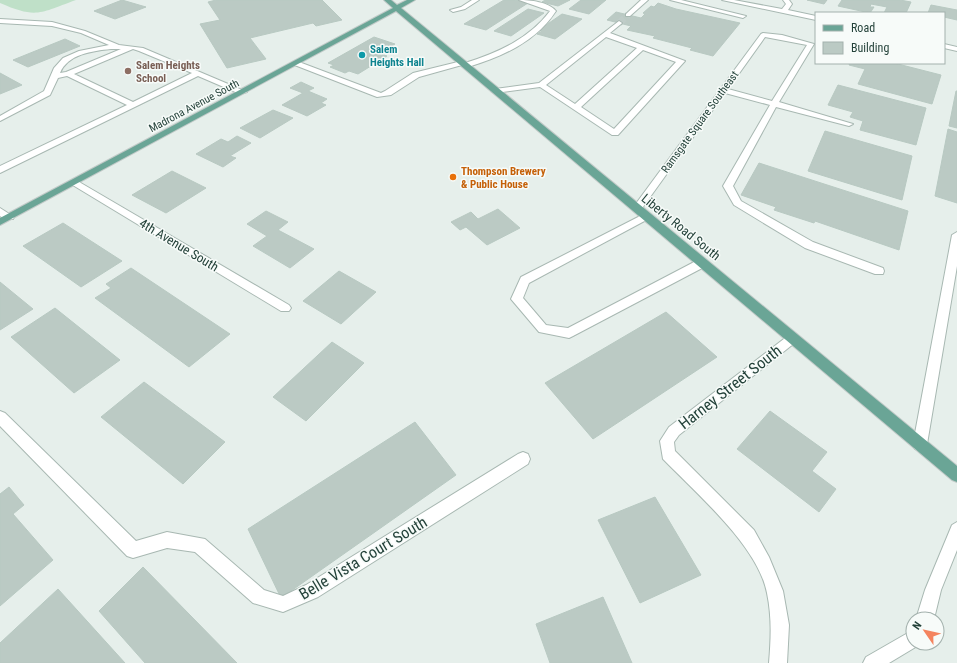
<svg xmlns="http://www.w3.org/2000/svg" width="957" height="663" font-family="'Roboto Condensed',sans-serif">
<rect width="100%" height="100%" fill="#e6efeb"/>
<path fill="#bfe0c8" d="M0,0H76C40,13 37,19 0,3Z"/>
<path fill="#bbcac4" stroke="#b8c9c2" d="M122,0L146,7L115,19L94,11Z
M216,0H322L342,20L316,26L313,23L250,38L266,59L227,68L200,24L220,20L208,2Z
M504,0H515L528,3L486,30L464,24Z
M545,0H570L558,6L542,2Z
M581,0H606L589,14L569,9Z
M807,0H827L824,4Z
M842,0H900L911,2L906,13H884L887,7L871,4L870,7H874L870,13L838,6Z
M658,3L676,9L740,23L713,56L690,50L692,48L653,38L655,36L627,30L631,26L607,20L616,12L641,18L645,14L643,13L651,6L654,7Z
M931,5L957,10V20L944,17V13H928Z
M528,9L544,13L511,36L494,31Z
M562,14L582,19L555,39L537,34L542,31L539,30Z
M374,37L395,44L378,53L387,56L358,74L349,71L345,73L330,67L334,65L328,63Z
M65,39L80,46L28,67L13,60Z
M850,63H894L941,75L932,104L858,84L865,69L849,65Z
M0,73L22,85L0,94Z
M301,82L314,88L308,91L327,99L321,103L326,105L307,116L282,105L303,93L290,88Z
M838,85L926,108L916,145L860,130L863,121L850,117L853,112L828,105Z
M956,91H957V128L949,126Z
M273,110L293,118L260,138L240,128Z
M948,129L957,132V203L935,196Z
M825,131L912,156L902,200L808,171Z
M237,136L251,143L230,156L236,158L223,167L196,154L221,139L228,142Z
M759,163L908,211L899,250L815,221L814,223L774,210L776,207L741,195Z
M172,171L206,188L166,213L132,195Z
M498,209L520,228L487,245L466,227L460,230L451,222L471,212L478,219Z
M266,211L288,222L278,230L314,249L290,268L253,246L267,236L247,224Z
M63,223L122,261L81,287L23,246Z
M131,268L230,334L189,367L95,298L111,288L106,284Z
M339,271L376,292L341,324L303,301Z
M0,282L33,309L0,330Z
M55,308L120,360L74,393L11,337Z
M666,312L717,357L593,439L545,383Z
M332,342L364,363L306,421L273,397Z
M144,382L225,442L183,484L101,417Z
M770,411L827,452L812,471L836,489L819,512L737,449Z
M415,422L456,475L281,598L248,529Z
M9,487L24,505L13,514L53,560L0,606V494Z
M655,497L701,575L640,603L598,520Z
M143,567L237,663H145L99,611Z
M58,589L125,663H0V643Z
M603,597L632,663H550L536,624Z"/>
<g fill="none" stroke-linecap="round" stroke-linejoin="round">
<path stroke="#bfccc8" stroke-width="7" stroke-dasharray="7 3.5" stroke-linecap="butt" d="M619,23L628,15"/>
<defs>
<path id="minor" d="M472,0H479L465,9L453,12L450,10L461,7Z
M519,0C530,0 549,2 556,11C536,42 501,57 468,67L462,65L419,77L391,95L377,97L292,64L299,62L381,93L385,91L413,73L462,61L465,63C497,53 529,39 550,11Z
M641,0H648L630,16H626V14Z
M670,0H681L746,16L743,18Z
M722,0H734L782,9L786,4L783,0H789L792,4L788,10L816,16V20Z
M0,19L52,22L85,31L119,45L143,48L247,92L240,94L198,76L0,173V166L127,105L67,76L58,78L50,95L0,121V116L44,91L54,68L63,58L79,51L109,45L81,33L52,26L0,23ZM111,49H121L66,72L60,73C68,54 92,51 111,49ZM133,49L139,51L192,73L133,102L74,74Z
M619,21L622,23L621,24L610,33L685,61L618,135H612L540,87L495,93L491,91L495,89L539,83ZM606,37L637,48L575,104L546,85ZM643,50L676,62L614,129L581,107Z
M763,33L782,35L814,44L779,102L853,124L849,126L776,107L733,186L741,201L813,242L883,268L884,271L883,274H875L805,248L734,205L723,186L770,105L725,93L640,211H634L632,209L761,34ZM765,37L807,45L772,101L728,89Z
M944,44L957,47V51L944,48Z
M74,179L289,305L291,308L289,311H281L71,184L69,182Z
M0,208L14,217L13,219H5L0,216Z
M646,213L650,214L651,216L650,218L529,283L523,298L546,325L568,328L698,260H706L707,263L706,266L573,336L569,338L539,332L511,299L521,277Z
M957,232V266L927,444L925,449L920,450L915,449L913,444L952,235Z
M793,333L797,335L799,338L797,341L679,435L674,442L675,451L754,530L769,557L783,591L789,625L787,663H769C771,639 772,617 767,593C758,546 696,493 663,459L660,441L669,427L789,335Z
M0,411L5,413L136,541L167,532L205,539L264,590L283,596L306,585L518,454L523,452L528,454L530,459L528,464L318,597L283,612L253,603L195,552L167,548L133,558L127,556L0,426Z
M957,522V550L941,590L934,619H916L925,590L952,525Z
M913,630V643H920L919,645L889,663H863L866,657Z"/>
<path id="major" d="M384,0H391L397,5L407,0H415L401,8L957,466V482L952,480L396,11L0,225V218L393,8Z"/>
</defs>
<use href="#minor" stroke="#a8b8b2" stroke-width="2"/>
<use href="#major" stroke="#c2cac8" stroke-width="2"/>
<use href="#minor" fill="#fff" fill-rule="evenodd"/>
<use href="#major" fill="#6aa596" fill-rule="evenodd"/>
</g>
<circle fill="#0f9aa8" stroke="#f7fbf9" stroke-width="1.5" cx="362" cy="55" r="4"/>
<circle fill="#8d6e63" stroke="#f7fbf9" stroke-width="1.5" cx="128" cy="71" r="4"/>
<circle fill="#e8710a" stroke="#f7fbf9" stroke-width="1.5" cx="453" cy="177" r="4"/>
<g text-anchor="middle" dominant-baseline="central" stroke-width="3" stroke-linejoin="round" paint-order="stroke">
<g font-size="11" font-weight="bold" fill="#0d838f" stroke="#f7fbf9" text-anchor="start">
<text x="370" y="49">Salem<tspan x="370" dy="13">Heights Hall</tspan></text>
</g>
<g font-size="11" font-weight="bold" fill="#785e54" stroke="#f7fbf9" text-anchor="start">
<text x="136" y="65">Salem Heights<tspan x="136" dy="13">School</tspan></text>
</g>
<g font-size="11" fill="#24423a" stroke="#f7fbf9">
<text transform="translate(194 106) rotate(-28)">Madrona Avenue South</text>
<text transform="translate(700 122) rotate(-54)">Ramsgate Square Southeast</text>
</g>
<g font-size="11" font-weight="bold" fill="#c56008" stroke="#f7fbf9" text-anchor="start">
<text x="461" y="171">Thompson Brewery<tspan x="461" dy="13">&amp; Public House</tspan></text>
</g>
<g font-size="13" fill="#24423a" stroke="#f7fbf9">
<text transform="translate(681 227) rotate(39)">Liberty Road South</text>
<text transform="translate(179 245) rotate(31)">4th Avenue South</text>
</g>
<g font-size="16" fill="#24423a" stroke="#f7fbf9">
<text transform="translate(730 387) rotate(-38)">Harney Street South</text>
<text transform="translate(363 558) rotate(-31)">Belle Vista Court South</text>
</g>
</g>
<rect x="815" y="12" width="130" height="52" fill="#f7fbf9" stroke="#a3b1ad"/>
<rect x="823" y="25" width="20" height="6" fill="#6aa596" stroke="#a3b1ad"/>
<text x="851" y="32" font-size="12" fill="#24423a">Road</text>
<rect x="823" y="42" width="20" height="12" fill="#bbcac4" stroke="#a3b1ad"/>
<text x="851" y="52" font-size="12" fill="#24423a">Building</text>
<g transform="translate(925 631) rotate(304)"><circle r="19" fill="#f7fbf9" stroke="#a3b1ad"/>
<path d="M0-3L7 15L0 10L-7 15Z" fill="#f4845f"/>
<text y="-6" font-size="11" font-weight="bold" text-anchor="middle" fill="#24423a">N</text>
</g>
</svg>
